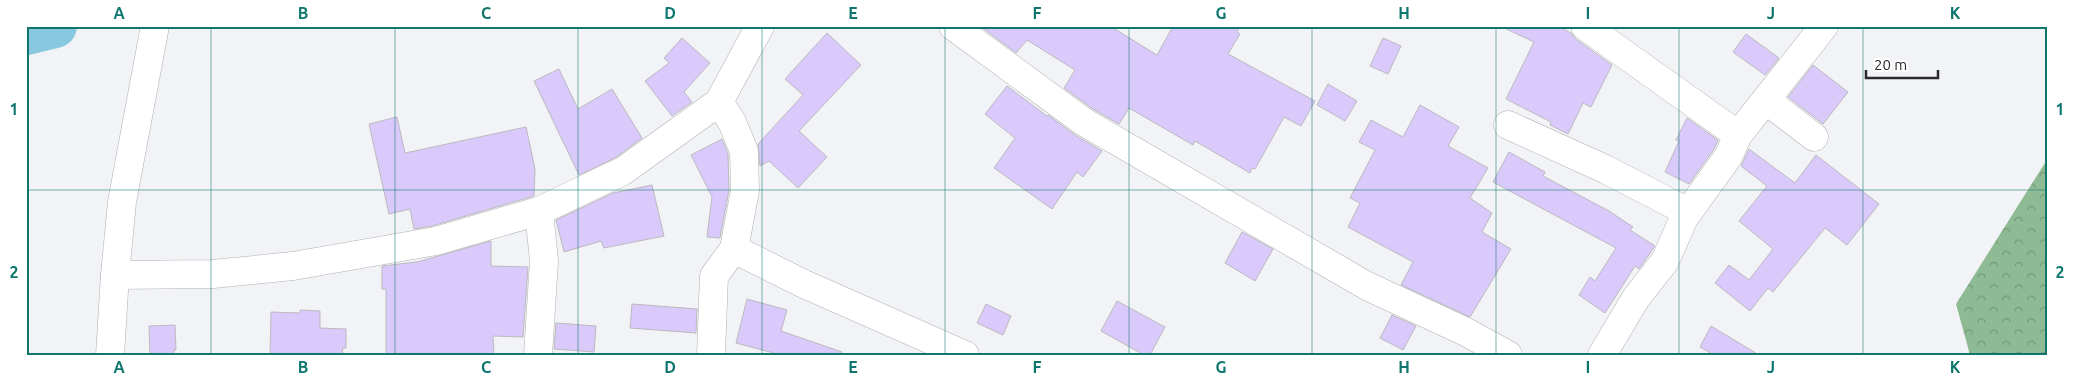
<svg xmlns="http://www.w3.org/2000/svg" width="2074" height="381" font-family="Ubuntu,sans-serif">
<defs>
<pattern id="forest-crowns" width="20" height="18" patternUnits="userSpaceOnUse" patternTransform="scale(1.25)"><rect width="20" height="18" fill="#8fbb94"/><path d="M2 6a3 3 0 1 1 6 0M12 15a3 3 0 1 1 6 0" fill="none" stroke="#759879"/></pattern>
</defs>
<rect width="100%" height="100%" fill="#f2f3f6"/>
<path fill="url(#forest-crowns)" d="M2048,158V355H1970L1956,304Z"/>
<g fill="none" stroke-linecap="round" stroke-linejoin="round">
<path stroke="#89c9df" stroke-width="44" d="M26,33L55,26"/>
</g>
<path fill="#dac9fb" stroke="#bbbabd" d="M980,26H1110L1157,55L1173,26H1240L1237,32L1240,34L1228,54L1315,101L1301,126L1284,117L1255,169L1252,168L1250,173L1195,141L1193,145L1129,108L1119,124L1093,109L1064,88L1075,70L1027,40L1016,53Z
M1500,26H1558L1571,33L1576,39L1612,65L1591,107L1583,103L1568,134L1550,125L1551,122L1506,99L1534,42Z
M827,33L861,65L799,131L827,157L798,188L769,161L760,166L758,144L803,95L785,79Z
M1746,34L1779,58L1765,75L1733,52Z
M682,38L710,63L684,92L692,102L672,116L645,81L669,63L664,58Z
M1383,38L1401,46L1388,74L1370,66Z
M1813,65L1848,92L1823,124L1788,97Z
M559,69L578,109L612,89L642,138L615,158L579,175L534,81Z
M1328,84L1357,101L1345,121L1317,105Z
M1007,86L1047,116L1048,115L1075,135L1102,151L1083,177L1077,172L1052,209L994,168L1015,138L985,114Z
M1420,105L1459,127L1448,146L1488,168L1470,198L1492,213L1482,232L1511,249L1470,317L1401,285L1413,262L1348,227L1360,203L1350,198L1375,150L1359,142L1371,120L1403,137Z
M397,117L405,153L526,127L535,169L534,196L432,226L414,229L410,209L389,214L369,124Z
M1687,118L1718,140L1714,149L1689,184L1665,172L1679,141L1676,140Z
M722,139L728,154L729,190L720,238L707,237L712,197L691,155Z
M1749,149L1795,183L1816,155L1879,204L1847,245L1825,228L1773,292L1768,288L1750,311L1715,283L1729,265L1749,280L1773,249L1739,221L1767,186L1741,166Z
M1509,152L1545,172L1543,176L1609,211L1633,227L1630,230L1655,246L1639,269L1635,266L1605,313L1579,295L1590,277L1595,281L1616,248L1493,182Z
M652,185L664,236L604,248L601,241L564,252L556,220L613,193Z
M1242,232L1273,249L1255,281L1225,263Z
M491,241V266L528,267L523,337L493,336L494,355H386V289H382V266L417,262Z
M747,299L787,310L781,331L842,352L841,355H781L736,343Z
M1117,301L1165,327L1150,355H1144L1101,331Z
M632,304L697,309L696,333L630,328Z
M986,304L1011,316L1003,335L977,323Z
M300,310L320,311V328L346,329V348H343L342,355H270L271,312L300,313Z
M1392,315L1416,326L1403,350L1380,338Z
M556,323L596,326L594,352L554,349Z
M175,325L176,350H174V355H150L149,326Z
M1711,326L1759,355H1714L1700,347Z"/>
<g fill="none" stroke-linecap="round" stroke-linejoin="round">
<defs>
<path id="minor" d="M953,26L1084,122L1367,286L1466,332L1508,355
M1585,26L1738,135
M1767,101L1814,137
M1508,125L1605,169L1688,212
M734,249L804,284L965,355
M115,275L213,274L293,266L436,241L539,211L623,171L719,102L760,26
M538,355L544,261L539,211
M711,355L714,276L734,249L745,191L744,151L732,122L719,102
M1602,355L1636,298L1665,261L1684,218L1728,157L1738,135L1824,26"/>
<path id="secondary" d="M110,355L115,275L122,202L155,26"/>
</defs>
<use href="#minor" stroke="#b0b1b3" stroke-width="29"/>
<use href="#secondary" stroke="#b0b1b3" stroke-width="29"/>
<use href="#minor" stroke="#fff" stroke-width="28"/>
<use href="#secondary" stroke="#fff" stroke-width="28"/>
</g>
<path fill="none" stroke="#0f766e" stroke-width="1" stroke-opacity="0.55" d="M211,26V355M395,26V355M578,26V355M762,26V355M945,26V355M1129,26V355M1312,26V355M1496,26V355M1679,26V355M1863,26V355M26,190H2048"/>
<rect width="2074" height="381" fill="none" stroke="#ffffff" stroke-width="55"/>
<path d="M1866 70v8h72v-8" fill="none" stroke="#2b2b2c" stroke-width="2.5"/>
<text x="1874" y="70" font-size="15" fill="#2b2b2c" stroke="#ffffff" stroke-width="4" paint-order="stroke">20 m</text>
<rect x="28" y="28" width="2018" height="326" fill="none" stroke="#0f766e" stroke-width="2"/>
<g font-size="16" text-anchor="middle" font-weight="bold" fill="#0f766e">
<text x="119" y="19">A</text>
<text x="303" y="19">B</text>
<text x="486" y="19">C</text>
<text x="670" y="19">D</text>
<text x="853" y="19">E</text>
<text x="1037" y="19">F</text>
<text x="1221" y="19">G</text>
<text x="1404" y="19">H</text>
<text x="1588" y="19">I</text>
<text x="1771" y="19">J</text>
<text x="1955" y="19">K</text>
<text x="14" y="115">1</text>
<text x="2060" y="115">1</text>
<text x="14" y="278">2</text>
<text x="2060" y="278">2</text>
<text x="119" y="373">A</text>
<text x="303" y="373">B</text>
<text x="486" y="373">C</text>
<text x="670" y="373">D</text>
<text x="853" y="373">E</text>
<text x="1037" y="373">F</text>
<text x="1221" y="373">G</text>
<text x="1404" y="373">H</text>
<text x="1588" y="373">I</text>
<text x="1771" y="373">J</text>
<text x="1955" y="373">K</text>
</g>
</svg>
